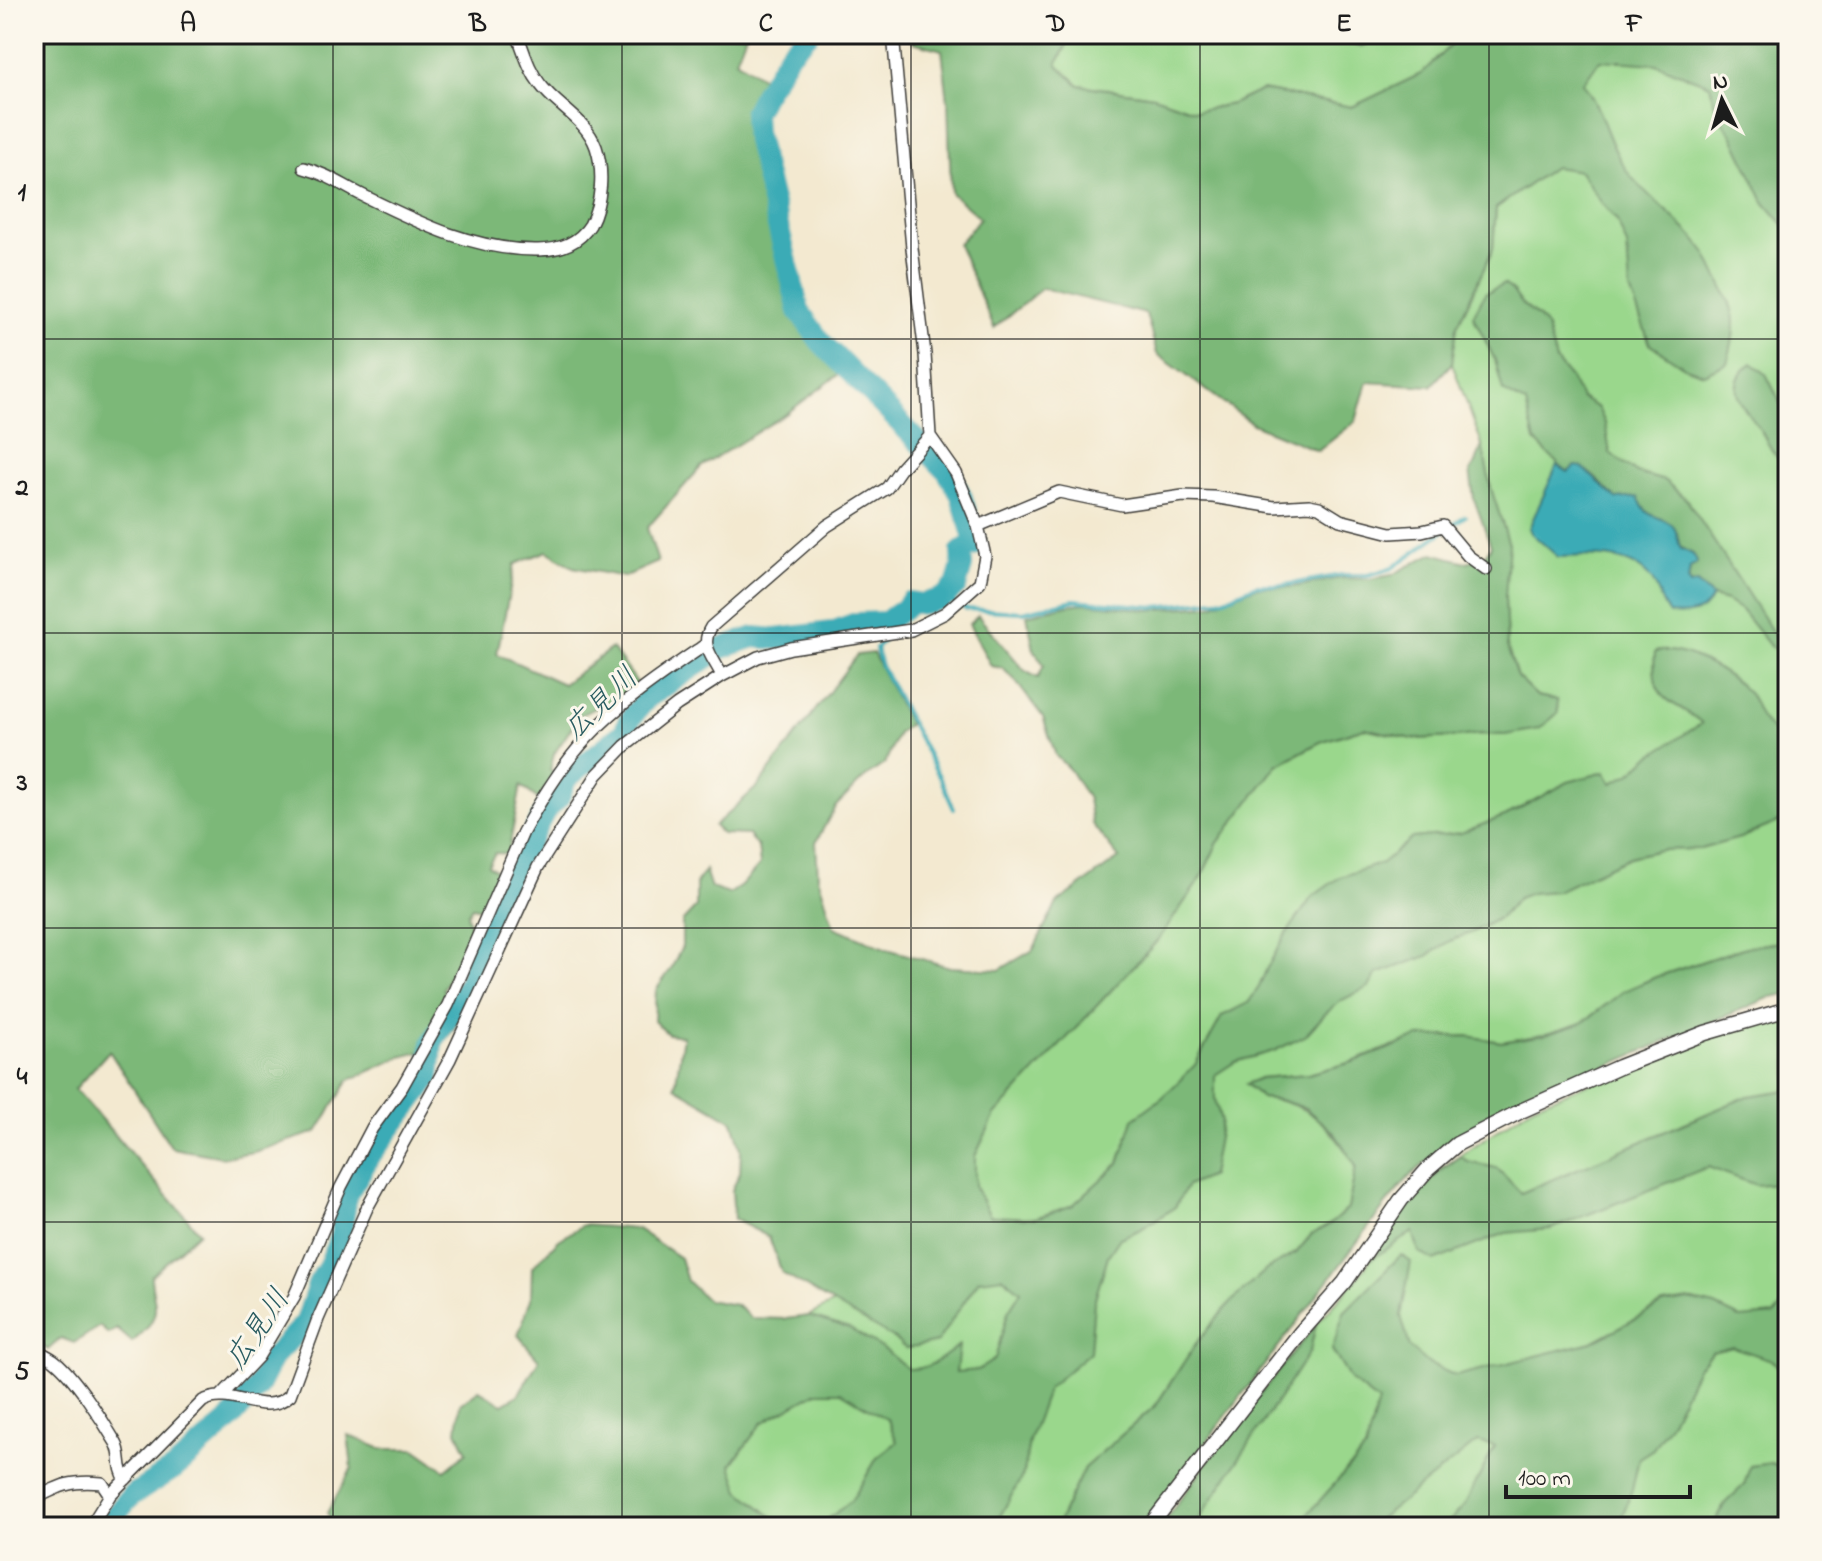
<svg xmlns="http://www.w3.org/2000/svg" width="1822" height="1561" font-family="'Indie Flower','Klee One',sans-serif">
<rect width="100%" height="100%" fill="#fbf7ec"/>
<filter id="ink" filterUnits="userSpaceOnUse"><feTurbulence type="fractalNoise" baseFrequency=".0125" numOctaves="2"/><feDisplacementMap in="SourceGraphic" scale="16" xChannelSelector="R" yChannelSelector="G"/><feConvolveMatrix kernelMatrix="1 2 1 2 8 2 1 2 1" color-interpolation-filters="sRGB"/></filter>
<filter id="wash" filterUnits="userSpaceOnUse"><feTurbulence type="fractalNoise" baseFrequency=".006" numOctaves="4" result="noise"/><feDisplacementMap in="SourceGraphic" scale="32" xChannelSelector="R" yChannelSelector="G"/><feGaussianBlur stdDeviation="1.8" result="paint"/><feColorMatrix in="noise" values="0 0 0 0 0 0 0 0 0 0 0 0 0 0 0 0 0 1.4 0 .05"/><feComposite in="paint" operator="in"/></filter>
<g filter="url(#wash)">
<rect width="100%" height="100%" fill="#f3e9d0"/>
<path fill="#9ad78c" stroke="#5b7a54" stroke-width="2" d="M1072,34H1788V941L1746,947L1656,977L1624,991L1582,1023L1543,1035L1501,1042L1468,1036L1392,1046L1353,1062L1308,1074L1260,1078L1262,1098C1311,1103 1331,1127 1356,1166L1348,1209L1329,1225L1311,1235L1297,1252L1266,1270L1230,1303L1197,1342L1156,1405L1084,1468L1056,1527H741L731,1465L762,1423L816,1392L808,1316L832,1304L975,1156L995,1114L1158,940L1201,878L1217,844L1277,765L1320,742L1364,728L1413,739L1458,737L1480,734L1505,735L1557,700L1537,696L1517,677L1507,646L1505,597L1491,488L1482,445L1452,363L1457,326L1493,249L1496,208L1553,167L1460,37L1421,74L1352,107L1262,90L1232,104L1196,111L1154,96L1079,85L1057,64Z
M1788,1015V1527H1160L1316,1324L1358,1278L1409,1204L1436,1172L1534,1105L1704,1039Z"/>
<path fill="#7bb878" stroke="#4c6a4a" stroke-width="2" fill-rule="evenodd" d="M34,34H746L736,60L766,80L750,110L752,131L794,310L807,332L842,372L786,414L701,467L647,528L658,562L624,577L573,567L547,551L515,564L497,654L563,684L612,648L641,688L580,715L554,754L550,771L557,774L538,799L521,786L508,854L495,853L488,865L501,874L485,910L472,907L467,915L471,930L443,989L462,1017L440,1047L401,1057L349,1080L317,1132L254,1152L223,1157L172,1148L109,1051L75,1089L199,1232L151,1276C151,1288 156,1302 155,1310C154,1323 141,1335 132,1342L117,1329L108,1334L100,1326L74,1343L61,1338L48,1350L34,1339Z
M912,34H1072L1057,64L1079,85L1154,96L1196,111L1232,104L1262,90L1352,107L1421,74L1459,37V34H1783L1788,62V230L1764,202L1733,136L1717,114L1710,85L1656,64L1600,60L1583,83C1604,111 1608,147 1630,175C1652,202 1682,221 1703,249C1709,257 1712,267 1717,276C1736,311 1739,323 1727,363L1704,374L1686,368L1650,344L1630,290L1627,246L1617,221L1603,205L1580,171L1554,167L1496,208L1493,249L1457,326L1452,363L1431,386L1367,382L1356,421L1318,451L1253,424L1157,354L1146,314L1042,288L994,328L958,244L980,218L951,193L948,101L942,50L913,42Z
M1317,34H1384L1361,47Z
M1504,284L1512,290L1522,304L1538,317L1547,328L1556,361L1571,379L1581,398L1598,408L1605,423L1610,453L1637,473L1665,481L1687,500L1781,645L1779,650L1770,646L1741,610L1727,601L1712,597L1697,583L1690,585L1688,582L1690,568L1697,564L1693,554C1680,549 1678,546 1677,533L1647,514L1634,498L1617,499C1604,488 1592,471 1576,466L1568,472L1564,470L1535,441L1526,404L1503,391L1495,360L1473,316L1485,293Z
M1752,363L1766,374L1788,418V465C1773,458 1769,444 1761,431C1745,408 1720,387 1752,363Z
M1482,445L1491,488L1509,544L1505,597L1507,646L1517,677L1537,696L1557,700L1558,713L1539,729L1505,735L1480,734L1458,737L1413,739L1364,728L1320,742L1277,765L1217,844L1201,878L1158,940L995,1115L975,1156V1187L990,1216L1035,1218L1073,1205L1119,1163L1133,1119L1163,1097L1195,1065L1222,1016L1248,1003L1259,987L1267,968L1285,936L1312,897L1340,877L1382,863L1412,838L1461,833L1507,815L1568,782L1605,772L1612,783L1630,774L1647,758L1702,723C1668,696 1650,703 1655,652C1683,645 1730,673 1749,694C1756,702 1757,714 1764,722C1770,730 1780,737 1788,742V818L1740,838L1701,849L1660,850L1629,857L1557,891L1531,893L1518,898L1501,917L1473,932L1450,941L1427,956L1377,974L1369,987L1342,1000L1325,1014L1305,1036L1274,1051L1235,1062L1215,1075V1099L1221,1121L1211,1176L1187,1186L1175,1207L1141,1229L1120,1238L1108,1256L1094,1302L1090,1352L1048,1388L1029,1441L1024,1473L994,1527H336L327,1513L352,1468L348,1435L382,1449H415L445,1470L467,1452L457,1431L460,1404L479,1390L503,1404L518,1395L539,1360L518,1335L531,1299L532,1267L559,1240L583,1225L637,1229L680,1258L687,1281L707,1300L736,1305L751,1318L786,1319L808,1316L850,1329L888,1352L908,1369C929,1370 943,1358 959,1345L956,1372L978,1370L995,1359L1008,1312L1021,1291L1003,1277L979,1280L937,1342L906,1349L893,1338L782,1273L769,1237L734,1219L732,1190L740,1173L741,1149L733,1121L675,1087L683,1036L668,1034L654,1021L656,990L671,969L682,947V922L696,907V884L705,870L711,888L729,894L741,886L760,865L758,847L748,835L722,834L714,826L758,786L857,655L873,653L909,724L898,733L885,763L863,779L835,807L816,842L818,877L834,927L887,949L950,967L999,970L1033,950L1057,903L1119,858L1092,824L1088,799L1070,770L1056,756L1043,717L1013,678L1002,668L991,666L969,624L978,616L1025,671L1038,678L1044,665L1034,650L1027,615L1067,605L1086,603L1148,610L1212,605L1256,587H1292L1342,578L1370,579L1392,575L1433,553L1466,562L1483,558L1491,546L1474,499L1470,471L1476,463ZM817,1392H841L888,1420L897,1442L877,1458L852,1500L818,1527L780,1523L740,1491L731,1465L762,1423Z
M1788,941V994L1771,997L1524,1101L1453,1140L1410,1176L1387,1203L1142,1527H1056L1084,1468L1156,1405L1197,1342L1230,1303L1266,1270L1297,1252L1311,1235L1329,1225L1348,1209L1356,1166L1335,1134L1305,1108L1279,1100L1262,1098L1246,1084L1260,1078L1308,1074L1353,1062L1419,1037L1468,1036L1501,1042L1544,1035L1582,1023L1624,991L1656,977L1746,947Z
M1788,1090V1182L1756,1185L1708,1167L1551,1229L1506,1233L1434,1261L1419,1252L1413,1232L1370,1260C1398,1219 1419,1184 1461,1156L1468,1162L1497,1168L1521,1193L1748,1096Z
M1401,1255L1411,1262L1401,1316L1410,1347L1429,1364L1456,1376L1592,1342L1663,1304L1689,1300L1715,1306L1740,1318L1774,1315L1788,1300V1377L1772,1360L1733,1347L1712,1352L1697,1368L1672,1419L1653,1449L1639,1458L1632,1490L1618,1527H1444L1464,1506L1495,1446L1477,1442L1369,1527H1296L1365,1450L1378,1402L1351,1381L1332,1350L1344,1312Z
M1316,1324L1310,1351L1194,1527H1160L1231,1430Z
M1771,1463L1788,1471V1527H1713L1725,1503L1744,1485L1750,1466Z"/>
<path fill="#3aabb6" stroke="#2b6469" stroke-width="2" d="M1557,465L1568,472L1576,466L1582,467L1617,499L1638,497C1649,523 1655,511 1672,525C1679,532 1677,542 1681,549C1689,552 1697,554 1697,564L1690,568L1688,582L1690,585L1697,583L1712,597C1704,615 1687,616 1669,614C1661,604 1659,591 1652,580C1632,552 1589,556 1558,557L1531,533L1529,528Z"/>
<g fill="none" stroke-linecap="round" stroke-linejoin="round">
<path stroke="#3aabb6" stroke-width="4" d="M943,598L966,609L1023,612L1074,600L1155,607L1225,599L1256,585H1285L1342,575H1368L1392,568L1465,516
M883,640L876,649L881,666L941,780L954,809"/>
<path stroke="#3aabb6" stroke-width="22" d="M105,1527L131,1496L175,1468L228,1422L257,1388L272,1358L306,1322L319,1282L329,1266L341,1234L347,1194L372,1153L429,1078L432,1043L469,982L478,948L517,865L545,811L559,797L566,779L623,733L633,715L647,698L720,649L754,637L776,639L832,632L856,623L887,622C895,613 904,612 910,602L923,604L943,598L956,586L962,566L961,552L966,548L976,545L961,495L947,471L820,341L799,311L755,132L754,113L762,97L790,52L808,34"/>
</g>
</g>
<g filter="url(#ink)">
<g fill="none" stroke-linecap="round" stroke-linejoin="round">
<defs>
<path id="minor" d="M304,168C330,175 341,185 364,196C419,223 475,251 538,250C559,250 578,244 590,225C602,202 604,171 596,147C586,119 557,107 540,84C528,69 524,51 517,34
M978,526L1059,492L1122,505L1183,496L1213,497L1274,507L1309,505L1319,507L1340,520L1391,533L1422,531L1443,526L1468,556L1486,569
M722,676C714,658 699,646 711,627L827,526L887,488L901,468L930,436
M34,1348C40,1353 49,1356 55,1361C75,1377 103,1421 116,1443C123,1455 117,1467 126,1479
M221,1396L258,1357L294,1297L341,1187L372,1128L402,1087L448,1005L523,832C541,799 561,766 587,738C620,702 664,673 705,645
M34,1499C61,1485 71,1480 102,1483L110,1495
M90,1527L110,1495L203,1401C232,1386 264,1419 290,1395L318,1319L367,1208L450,1059L538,867L597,775L625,746L677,705L722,676L758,657L791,648L911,630L945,613L980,582L985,556L978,526L956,473L930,436L925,354L912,248L893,34"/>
<path id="tertiary" d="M1149,1527L1301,1332L1345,1282L1401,1200L1428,1169L1457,1144L1523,1110L1619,1067L1705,1033L1788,1009"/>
</defs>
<use href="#minor" stroke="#3c3b37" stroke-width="14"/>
<use href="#tertiary" stroke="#3c3b37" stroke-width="17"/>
<use href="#minor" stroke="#fff" stroke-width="11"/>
<use href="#tertiary" stroke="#fff" stroke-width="14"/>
</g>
</g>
<path fill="none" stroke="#1c1c1c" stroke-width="2" stroke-opacity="0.55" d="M333,34V1527M622,34V1527M911,34V1527M1200,34V1527M1489,34V1527M34,339H1788M34,633H1788M34,928H1788M34,1222H1788"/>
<g text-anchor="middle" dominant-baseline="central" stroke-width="6" stroke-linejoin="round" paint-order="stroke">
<g font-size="30" font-style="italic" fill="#2a5c61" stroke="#fbf7ec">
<text transform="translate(602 705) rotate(-44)">広見川</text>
<text transform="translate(259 1330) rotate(-56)">広見川</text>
</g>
</g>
<rect width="1822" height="1561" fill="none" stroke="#fbf7ec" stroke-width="88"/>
<g transform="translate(1722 100) rotate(355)" stroke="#fbf7ec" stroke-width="6" paint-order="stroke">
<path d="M0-6L14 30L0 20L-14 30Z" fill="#1c1c1c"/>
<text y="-12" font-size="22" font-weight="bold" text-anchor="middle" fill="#1c1c1c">N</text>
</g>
<path d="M1506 1485v12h184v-12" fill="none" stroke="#1c1c1c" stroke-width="4"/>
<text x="1518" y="1485" font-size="24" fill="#1c1c1c" stroke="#fbf7ec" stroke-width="6" paint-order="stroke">100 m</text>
<rect x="44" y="44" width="1734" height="1473" fill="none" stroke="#1c1c1c" stroke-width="3"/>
<g font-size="26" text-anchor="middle" font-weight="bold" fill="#1c1c1c">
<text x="188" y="31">A</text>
<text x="478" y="31">B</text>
<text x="766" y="31">C</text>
<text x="1056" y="31">D</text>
<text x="1344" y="31">E</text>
<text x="1634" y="31">F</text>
<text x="22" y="200">1</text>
<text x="22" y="495">2</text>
<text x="22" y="790">3</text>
<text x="22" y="1084">4</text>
<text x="22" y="1379">5</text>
</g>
</svg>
